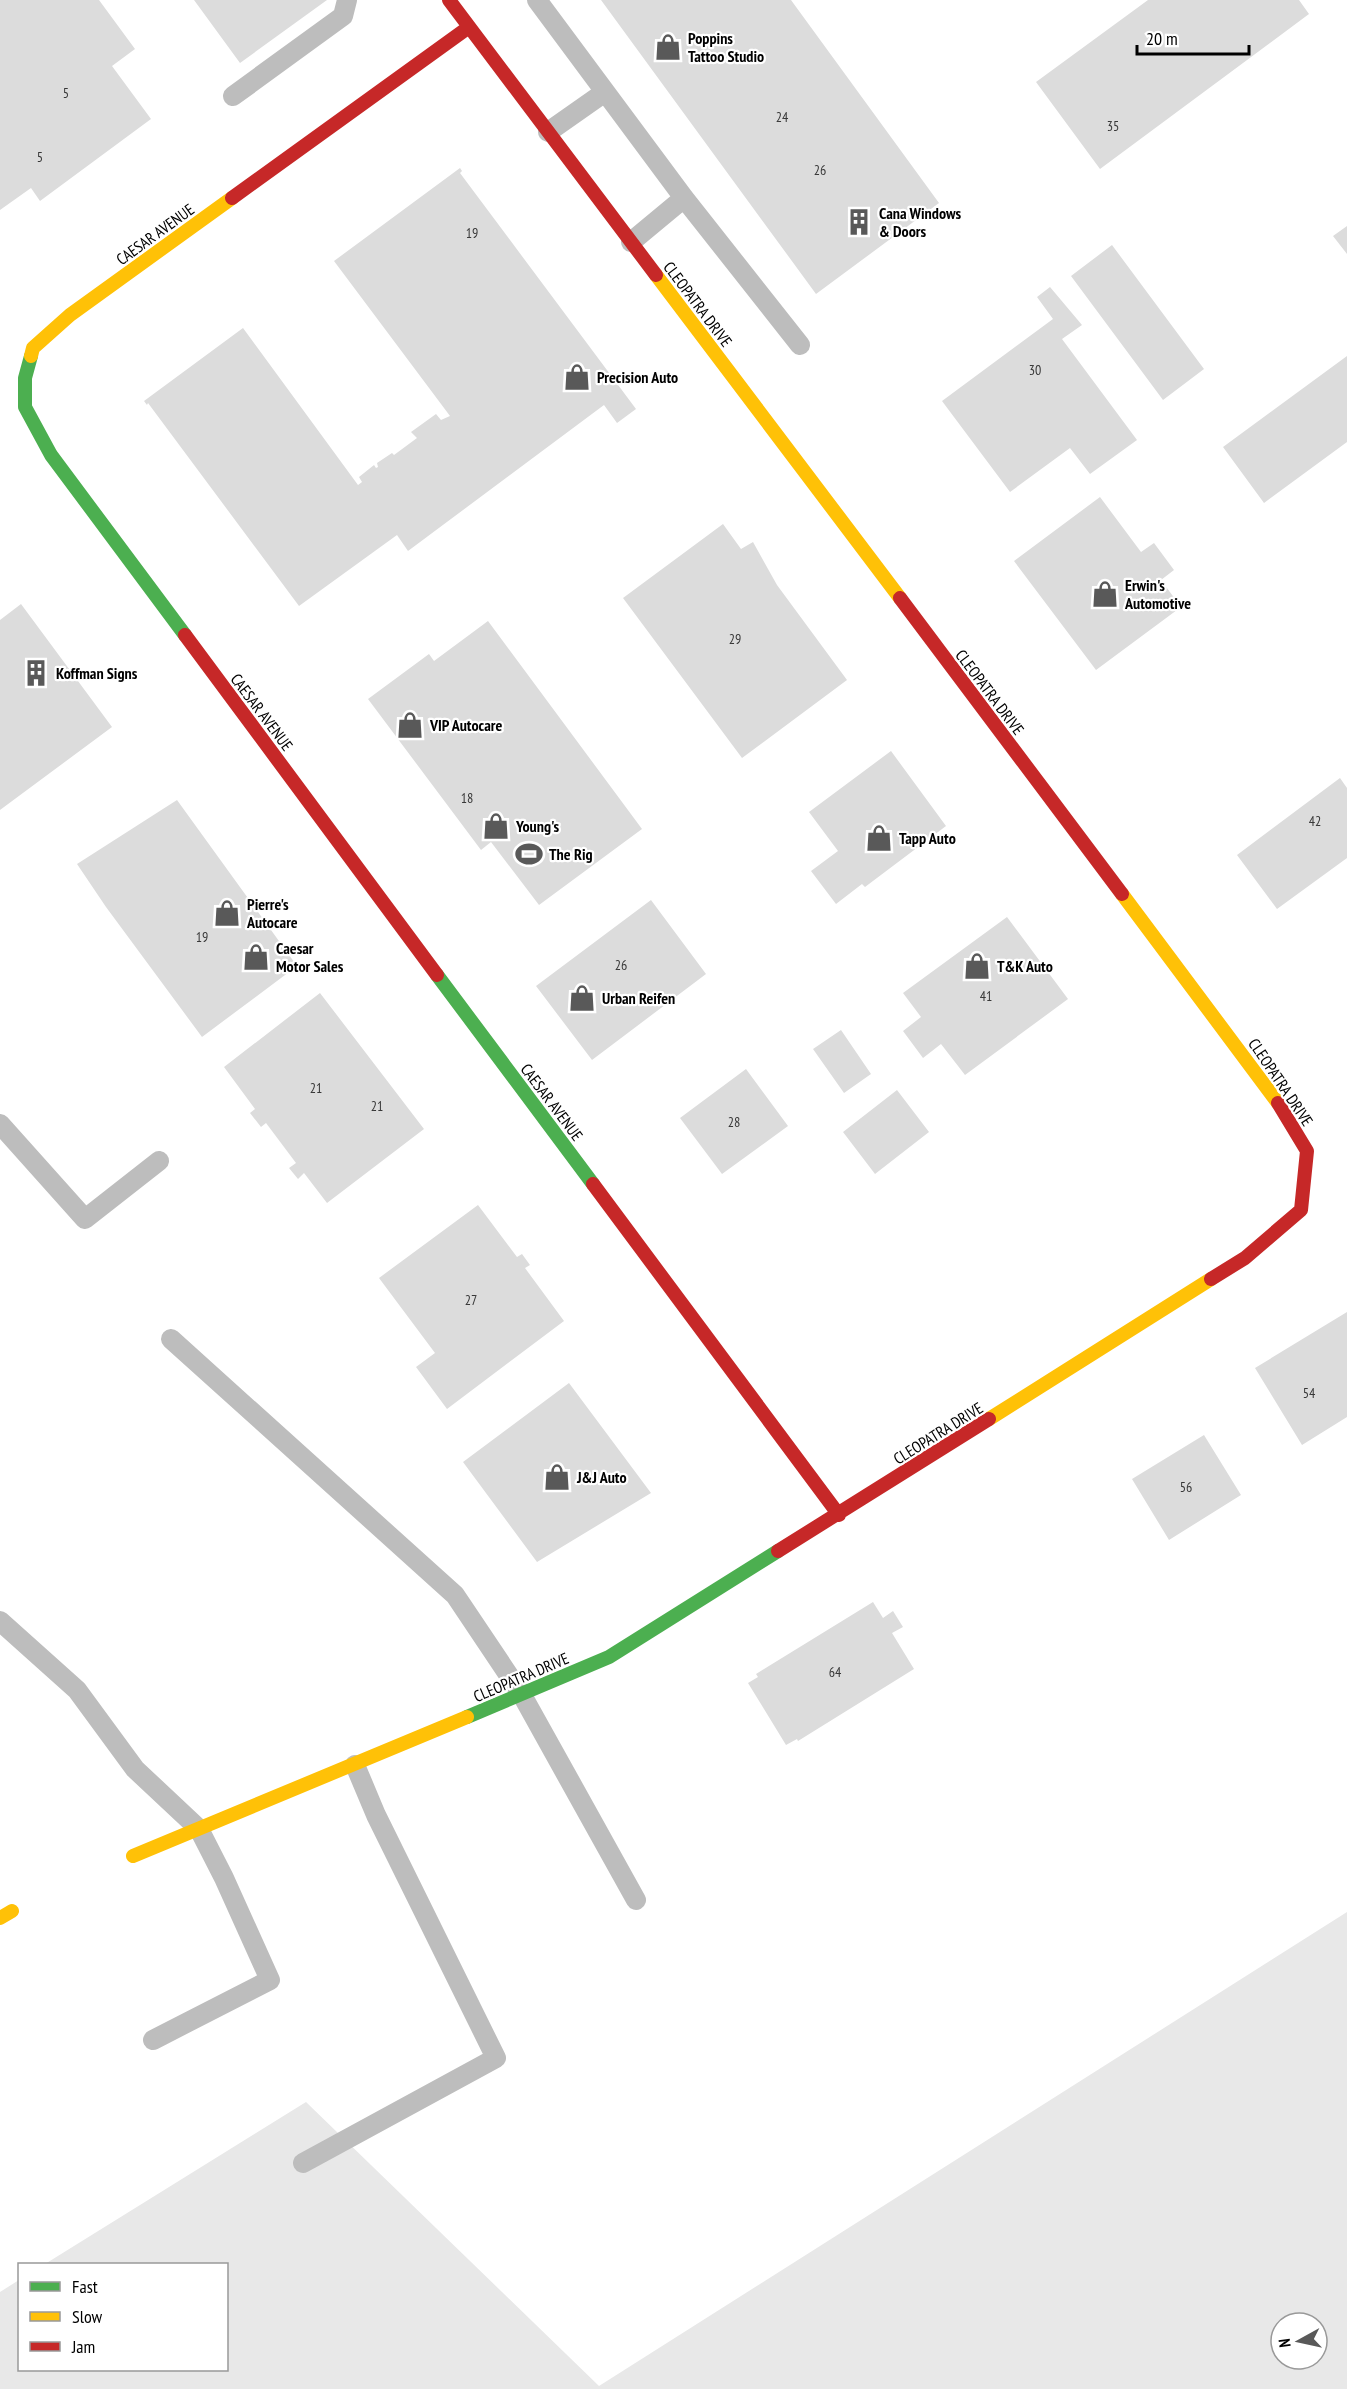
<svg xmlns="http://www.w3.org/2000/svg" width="1347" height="2389" font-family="'PT Sans Narrow',sans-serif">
<rect width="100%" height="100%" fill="#fff"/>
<path fill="#e8e8e8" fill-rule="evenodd" d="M1347,1912V2389H0V2292L19,2280L20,2370H226V2264H45L306,2102L599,2386ZM1281,2323H1317V2359H1281Z"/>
<path fill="#dcdcdc" d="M0,0H99L135,49L112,66L151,119L40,201L31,188L0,210Z
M194,0H327L240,63Z
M601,0H791L939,203L816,294Z
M1148,0H1299L1309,14L1100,169L1036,82Z
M460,168L462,171L460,173L636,409L617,423L604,405L408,551L397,535L299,606L148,403L147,405L144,401L243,328L358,485L362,482L359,477L374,465L376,468L378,467L377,463L392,453L394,455L417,438L411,432L436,414L441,420L450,416L334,261Z
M1347,226V254L1333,236Z
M1112,245L1204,369L1163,400L1071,276Z
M1050,287L1082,325L1062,339L1137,440L1090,474L1070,448L1010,492L942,401L1053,319L1037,297Z
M1347,356V442L1264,503L1223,447Z
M1100,497L1141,552L1154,543L1174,570L1161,580L1181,607L1096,670L1014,561Z
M723,524L741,549L753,542L777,585L847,680L742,758L623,598Z
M21,604L112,727L0,810V620Z
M488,621L642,829L539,905L491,842L481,850L368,699L429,654L434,661Z
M891,751L946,826L865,887L862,884L836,904L811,871L838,851L809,812Z
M1340,778L1347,788V858L1277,909L1237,855Z
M177,800L297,966L202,1037L106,907L77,864Z
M651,900L706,974L592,1060L536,986Z
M1007,917L1068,999L965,1075L941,1044L923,1058L903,1031L921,1017L903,993Z
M320,993L424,1129L327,1203L304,1173L298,1179L289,1168L296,1163L266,1123L261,1127L250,1113L255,1109L224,1067Z
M841,1030L871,1074L844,1093L813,1049Z
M746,1069L788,1126L722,1174L680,1118Z
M897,1090L929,1132L875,1174L843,1132Z
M478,1205L517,1257L522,1254L530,1265L525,1268L564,1321L447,1409L416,1367L435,1353L379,1278Z
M1347,1312V1417L1302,1445L1255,1368Z
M569,1383L651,1493L537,1562L463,1462Z
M1204,1435L1241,1495L1169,1540L1132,1479Z
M873,1602L883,1618L893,1611L903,1627L892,1633L914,1669L798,1741L797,1739L786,1745L748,1683L758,1677L756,1674Z"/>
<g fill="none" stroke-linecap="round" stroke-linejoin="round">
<path stroke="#bdbdbd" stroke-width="20" d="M537,0L684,198L800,345
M233,96L343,16L347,0
M548,132L605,92
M631,242L684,198
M0,1124L85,1219L159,1161
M171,1339L455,1595L522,1695L636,1900
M0,1621L77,1690L135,1769L199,1829L224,1878L270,1980L153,2040
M303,2163L496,2058L376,1815L355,1765"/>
<path stroke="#4caf50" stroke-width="14" d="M31,356L25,378V407L51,455L185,635
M437,975L593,1184
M467,1717L609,1657L778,1551"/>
<path stroke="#ffc107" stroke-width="14" d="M656,275L900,598
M31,356L33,348L70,315L232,198
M1122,894L1278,1103
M989,1419L1211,1279
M133,1856L467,1717
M0,1918L12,1911"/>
<path stroke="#c62828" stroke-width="14" d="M449,0L656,275
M232,198L469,27
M900,598L1122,894
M185,635L437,975
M593,1184L839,1515
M1211,1279L1245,1258L1301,1210L1307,1151L1278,1103
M778,1551L989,1419"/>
</g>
<defs>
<symbol id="shop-bare" viewBox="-9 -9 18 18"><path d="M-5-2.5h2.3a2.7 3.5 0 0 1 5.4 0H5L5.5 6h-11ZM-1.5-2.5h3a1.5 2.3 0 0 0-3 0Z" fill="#595959" stroke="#fff" stroke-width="2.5" paint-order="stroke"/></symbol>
<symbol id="building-bare" viewBox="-9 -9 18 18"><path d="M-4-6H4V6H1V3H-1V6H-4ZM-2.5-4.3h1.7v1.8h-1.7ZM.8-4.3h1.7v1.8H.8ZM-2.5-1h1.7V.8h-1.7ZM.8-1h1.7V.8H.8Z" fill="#595959" stroke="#fff" stroke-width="2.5" paint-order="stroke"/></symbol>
<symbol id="stadium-bare" viewBox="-9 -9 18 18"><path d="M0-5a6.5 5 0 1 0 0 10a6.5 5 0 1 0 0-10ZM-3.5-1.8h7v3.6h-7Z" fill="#595959" stroke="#fff" stroke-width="2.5" paint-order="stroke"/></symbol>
</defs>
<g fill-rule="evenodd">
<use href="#shop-bare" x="649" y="28" width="38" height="38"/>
<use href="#building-bare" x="840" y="203" width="38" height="38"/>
<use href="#shop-bare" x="558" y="358" width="38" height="38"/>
<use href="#shop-bare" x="1086" y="575" width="38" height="38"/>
<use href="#building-bare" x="17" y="654" width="38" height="38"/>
<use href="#shop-bare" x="391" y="706" width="38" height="38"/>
<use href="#shop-bare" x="477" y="807" width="38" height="38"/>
<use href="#shop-bare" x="860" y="819" width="38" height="38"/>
<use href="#stadium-bare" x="510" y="835" width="38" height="38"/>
<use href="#shop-bare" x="208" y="894" width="38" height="38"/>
<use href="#shop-bare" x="237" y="938" width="38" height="38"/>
<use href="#shop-bare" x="958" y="947" width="38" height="38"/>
<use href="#shop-bare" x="563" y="979" width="38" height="38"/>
<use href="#shop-bare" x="538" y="1458" width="38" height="38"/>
</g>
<g text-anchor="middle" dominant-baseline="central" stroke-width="4.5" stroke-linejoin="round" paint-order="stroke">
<g font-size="14" fill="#373737">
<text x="66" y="93">5</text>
<text x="782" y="117">24</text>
<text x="1113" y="126">35</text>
<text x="40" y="157">5</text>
<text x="820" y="170">26</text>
<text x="472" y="233">19</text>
<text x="1035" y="370">30</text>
<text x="735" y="639">29</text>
<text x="467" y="798">18</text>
<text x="1315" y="821">42</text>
<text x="202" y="937">19</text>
<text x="621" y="965">26</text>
<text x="986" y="996">41</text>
<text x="316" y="1088">21</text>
<text x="377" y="1106">21</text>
<text x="734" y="1122">28</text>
<text x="471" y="1300">27</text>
<text x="1309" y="1393">54</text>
<text x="1186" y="1487">56</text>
<text x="835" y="1672">64</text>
</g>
<g font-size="16" font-weight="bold" fill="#000" stroke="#fff" text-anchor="start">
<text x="688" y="38">Poppins<tspan x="688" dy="18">Tattoo Studio</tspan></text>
<text x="879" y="213">Cana Windows<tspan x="879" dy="18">&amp; Doors</tspan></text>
<text x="597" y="377">Precision Auto</text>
<text x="1125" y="585">Erwin's<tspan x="1125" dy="18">Automotive</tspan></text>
<text x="56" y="673">Koffman Signs</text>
<text x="430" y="725">VIP Autocare</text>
<text x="516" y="826">Young's</text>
<text x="899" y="838">Tapp Auto</text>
<text x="549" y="854">The Rig</text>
<text x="247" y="904">Pierre's<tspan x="247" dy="18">Autocare</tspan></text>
<text x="276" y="948">Caesar<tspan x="276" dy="18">Motor Sales</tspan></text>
<text x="997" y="966">T&amp;K Auto</text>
<text x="602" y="998">Urban Reifen</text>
<text x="577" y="1477">J&amp;J Auto</text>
</g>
<g font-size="16" fill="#000" stroke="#fff">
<text transform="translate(155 234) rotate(-36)">CAESAR AVENUE</text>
<text transform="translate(698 304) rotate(53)">CLEOPATRA DRIVE</text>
<text transform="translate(990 692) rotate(53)">CLEOPATRA DRIVE</text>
<text transform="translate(262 712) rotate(53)">CAESAR AVENUE</text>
<text transform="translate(1281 1082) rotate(56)">CLEOPATRA DRIVE</text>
<text transform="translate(552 1102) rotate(53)">CAESAR AVENUE</text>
<text transform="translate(938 1433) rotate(-32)">CLEOPATRA DRIVE</text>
<text transform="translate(521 1677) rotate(-23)">CLEOPATRA DRIVE</text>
</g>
</g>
<rect x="18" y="2263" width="210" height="108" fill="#ffffff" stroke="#999999" stroke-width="1.5"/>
<rect x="30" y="2282" width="30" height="9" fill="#4caf50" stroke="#999999" stroke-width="1.5"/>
<text x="72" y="2293" font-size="18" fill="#000000">Fast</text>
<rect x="30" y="2312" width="30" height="9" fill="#ffc107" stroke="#999999" stroke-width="1.5"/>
<text x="72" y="2323" font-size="18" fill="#000000">Slow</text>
<rect x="30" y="2342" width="30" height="9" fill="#c62828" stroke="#999999" stroke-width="1.5"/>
<text x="72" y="2353" font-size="18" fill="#000000">Jam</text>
<g transform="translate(1299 2341) rotate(262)"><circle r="28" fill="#ffffff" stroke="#999999" stroke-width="1.5"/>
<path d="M0-4.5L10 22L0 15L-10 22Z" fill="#595959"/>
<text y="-9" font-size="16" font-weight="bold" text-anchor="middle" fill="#000000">N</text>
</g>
<path d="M1137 45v9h112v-9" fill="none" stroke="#000000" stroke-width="3"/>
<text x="1146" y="45" font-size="18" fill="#000000" stroke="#ffffff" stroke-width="4.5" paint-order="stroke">20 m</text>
</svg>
